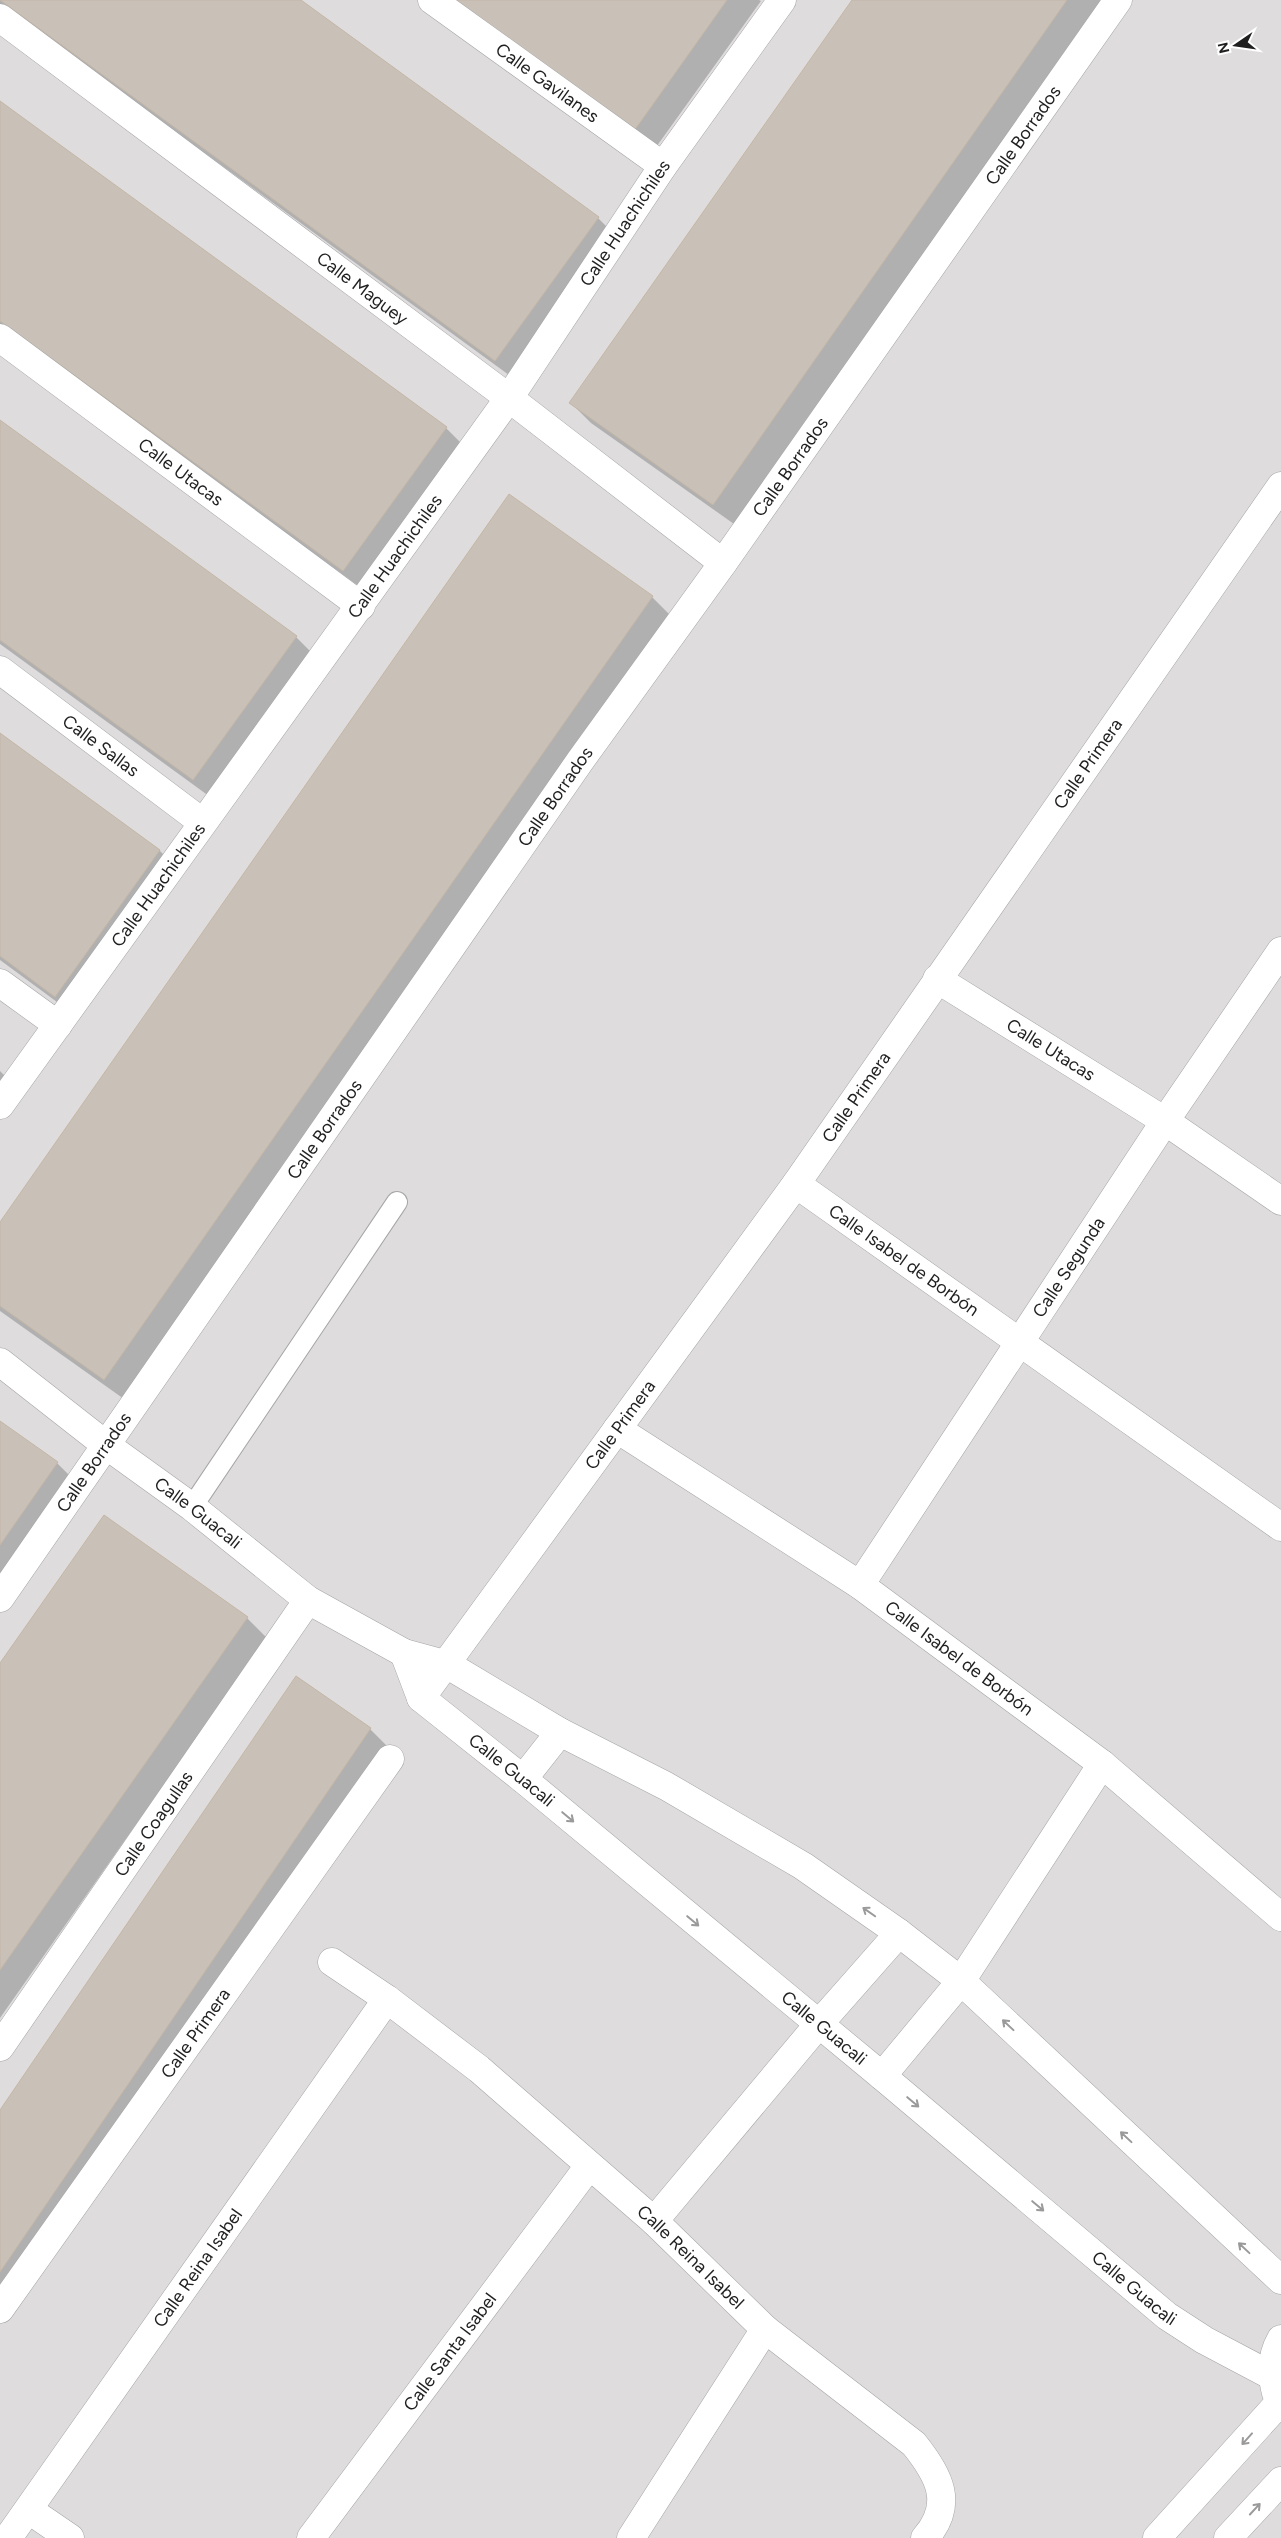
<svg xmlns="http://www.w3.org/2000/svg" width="1281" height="2538" font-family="Figtree,sans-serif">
<rect width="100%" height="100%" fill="#f1eee5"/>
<path fill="#dedcdc" d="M0,0H1281V2538H0Z"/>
<path fill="#0003" d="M0,0H299L598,218L618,238L516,380L0,4Z
M448,0H759L761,1L654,150Z
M853,0H1101L734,524L591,423L571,403Z
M0,103L446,428L466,448L364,590L0,325Z
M0,421L296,637L316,657L213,799L0,644Z
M652,597L672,617L124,1399L0,1311V1224Z
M0,735L160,851L180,871L76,1016L0,960Z
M0,1071L13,1084L0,1103Z
M0,1423L57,1463L77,1483L0,1593Z
M247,1618L267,1638L0,2018V1665Z
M370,1729L390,1749L0,2321V2112Z"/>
<path fill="#c9c1b7" stroke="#c4b6a6" d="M0,0H301L599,217L495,361Z
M454,0H727L634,131Z
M852,0H1067L713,505L569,403Z
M0,101L447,427L343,571L0,321Z
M0,420L297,636L193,780L0,640Z
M509,494L653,596L104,1380L0,1306V1222Z
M0,733L160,850L55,997L0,956Z
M0,1421L58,1462L0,1545Z
M104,1515L248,1617L0,1970V1663Z
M296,1676L371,1728L0,2272V2110Z"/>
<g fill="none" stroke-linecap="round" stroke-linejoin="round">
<defs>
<path id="service" d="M192,1507L397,1202"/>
<g id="minor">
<path id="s1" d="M432,0L663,166"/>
<path id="s2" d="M0,18L509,398L723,563"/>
<path id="s3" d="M0,338L361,606"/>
<path id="s4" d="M0,670L202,822"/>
<path id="s5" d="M937,979L1165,1121L1281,1201"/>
<path d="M0,983L58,1025"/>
<path id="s6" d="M796,1184L1281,1527"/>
<path id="s7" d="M617,1429L860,1585L1102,1764L1281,1917"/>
<path id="s8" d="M860,1585L1165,1121L1281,951"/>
<path id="s9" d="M0,1598L580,761L723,563L1118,0"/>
<path id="s10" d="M421,1698L796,1184L1281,486"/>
<path id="s11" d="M332,1962L387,1999L479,2069L654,2221L765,2329L914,2444C939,2475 955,2504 925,2538"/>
<path id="s12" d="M0,2047L308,1600"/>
<path d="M882,2076L961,1981L1102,1764"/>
<path d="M654,2221L818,2025L899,1933"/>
<path id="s13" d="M0,2309L390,1759"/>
<path d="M29,2510L70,2538"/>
<path id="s14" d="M8,2538L387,1999"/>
<path id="s15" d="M311,2538L589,2166"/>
<path d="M631,2538L765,2329"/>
</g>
<g id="tertiary">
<path id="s16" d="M0,1105L509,398L663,166L782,0"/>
<path id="s17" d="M0,1362L106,1445L192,1507L308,1600L404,1653L448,1665L560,1732L666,1786L803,1866L899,1933L961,1981L1281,2280"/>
<path id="s18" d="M404,1653L421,1698L523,1779L882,2076L1167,2316L1204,2340L1272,2376"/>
<path d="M523,1779L560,1732"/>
<path d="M1276,2393C1271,2374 1271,2356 1281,2339"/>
<path d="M1157,2538L1279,2403"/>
<path d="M1228,2538L1281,2481"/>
</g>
</defs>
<use href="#service" stroke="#a6a6a6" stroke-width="22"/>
<use href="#minor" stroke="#a6a6a6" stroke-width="29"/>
<use href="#tertiary" stroke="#a6a6a6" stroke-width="29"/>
<use href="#service" stroke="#fff" stroke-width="20"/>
<use href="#minor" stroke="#fff" stroke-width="28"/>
<use href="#tertiary" stroke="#fff" stroke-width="28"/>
</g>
<defs><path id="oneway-shaft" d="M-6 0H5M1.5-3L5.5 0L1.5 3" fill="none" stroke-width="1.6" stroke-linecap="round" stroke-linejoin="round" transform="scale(1.25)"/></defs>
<g stroke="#9a9a9a">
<use href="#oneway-shaft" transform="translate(568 1817) rotate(40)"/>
<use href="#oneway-shaft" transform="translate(869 1912) rotate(-145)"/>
<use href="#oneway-shaft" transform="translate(693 1921) rotate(40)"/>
<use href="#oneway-shaft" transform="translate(1008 2025) rotate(-137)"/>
<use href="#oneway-shaft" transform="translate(913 2102) rotate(40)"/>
<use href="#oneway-shaft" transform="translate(1126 2137) rotate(-137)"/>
<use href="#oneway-shaft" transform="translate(1038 2206) rotate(40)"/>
<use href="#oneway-shaft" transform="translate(1244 2248) rotate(-137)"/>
<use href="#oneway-shaft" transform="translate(1247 2439) rotate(132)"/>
<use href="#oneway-shaft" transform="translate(1255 2509) rotate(-47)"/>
</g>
<g text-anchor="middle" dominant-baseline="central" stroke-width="4" stroke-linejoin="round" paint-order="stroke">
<g font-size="18" fill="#1f1f1f" stroke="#fff">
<text stroke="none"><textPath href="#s1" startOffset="142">Calle Gavilanes</textPath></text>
<text stroke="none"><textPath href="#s9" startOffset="1785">Calle Borrados</textPath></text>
<text stroke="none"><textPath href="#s16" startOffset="1081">Calle Huachichiles</textPath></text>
<text stroke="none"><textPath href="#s2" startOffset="452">Calle Maguey</textPath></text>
<text stroke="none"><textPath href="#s9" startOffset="1380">Calle Borrados</textPath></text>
<text stroke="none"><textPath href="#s3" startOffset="225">Calle Utacas</textPath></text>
<text stroke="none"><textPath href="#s16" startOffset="676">Calle Huachichiles</textPath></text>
<text stroke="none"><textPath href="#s4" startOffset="126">Calle Sallas</textPath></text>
<text stroke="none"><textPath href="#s10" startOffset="1148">Calle Primera</textPath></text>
<text stroke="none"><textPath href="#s9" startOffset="975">Calle Borrados</textPath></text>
<text stroke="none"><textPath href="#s16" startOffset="271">Calle Huachichiles</textPath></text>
<text stroke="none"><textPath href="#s5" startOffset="134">Calle Utacas</textPath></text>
<text stroke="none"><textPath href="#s10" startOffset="742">Calle Primera</textPath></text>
<text stroke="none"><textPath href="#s9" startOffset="570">Calle Borrados</textPath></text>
<text stroke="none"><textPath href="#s6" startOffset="132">Calle Isabel de Borbón</textPath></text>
<text stroke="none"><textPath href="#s8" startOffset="380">Calle Segunda</textPath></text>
<text stroke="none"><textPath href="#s10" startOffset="338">Calle Primera</textPath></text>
<text stroke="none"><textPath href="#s9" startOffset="165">Calle Borrados</textPath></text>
<text stroke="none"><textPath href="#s17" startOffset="249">Calle Guacali</textPath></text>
<text stroke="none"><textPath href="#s7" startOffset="412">Calle Isabel de Borbón</textPath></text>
<text stroke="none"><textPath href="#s18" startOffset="164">Calle Guacali</textPath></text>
<text stroke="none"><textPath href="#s12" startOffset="271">Calle Coagullas</textPath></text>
<text stroke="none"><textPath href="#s18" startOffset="569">Calle Guacali</textPath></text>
<text stroke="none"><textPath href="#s13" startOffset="338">Calle Primera</textPath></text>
<text stroke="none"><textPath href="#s11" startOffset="465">Calle Reina Isabel</textPath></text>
<text stroke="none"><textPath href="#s14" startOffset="330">Calle Reina Isabel</textPath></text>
<text stroke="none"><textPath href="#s18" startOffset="974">Calle Guacali</textPath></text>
<text stroke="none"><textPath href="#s15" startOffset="232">Calle Santa Isabel</textPath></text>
</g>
</g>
<g transform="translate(1236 45) rotate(257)" stroke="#ffffff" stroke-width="4" paint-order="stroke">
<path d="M0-4L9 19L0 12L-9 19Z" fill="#1f1f1f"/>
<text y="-8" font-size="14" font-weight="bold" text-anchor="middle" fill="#1f1f1f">N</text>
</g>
</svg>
